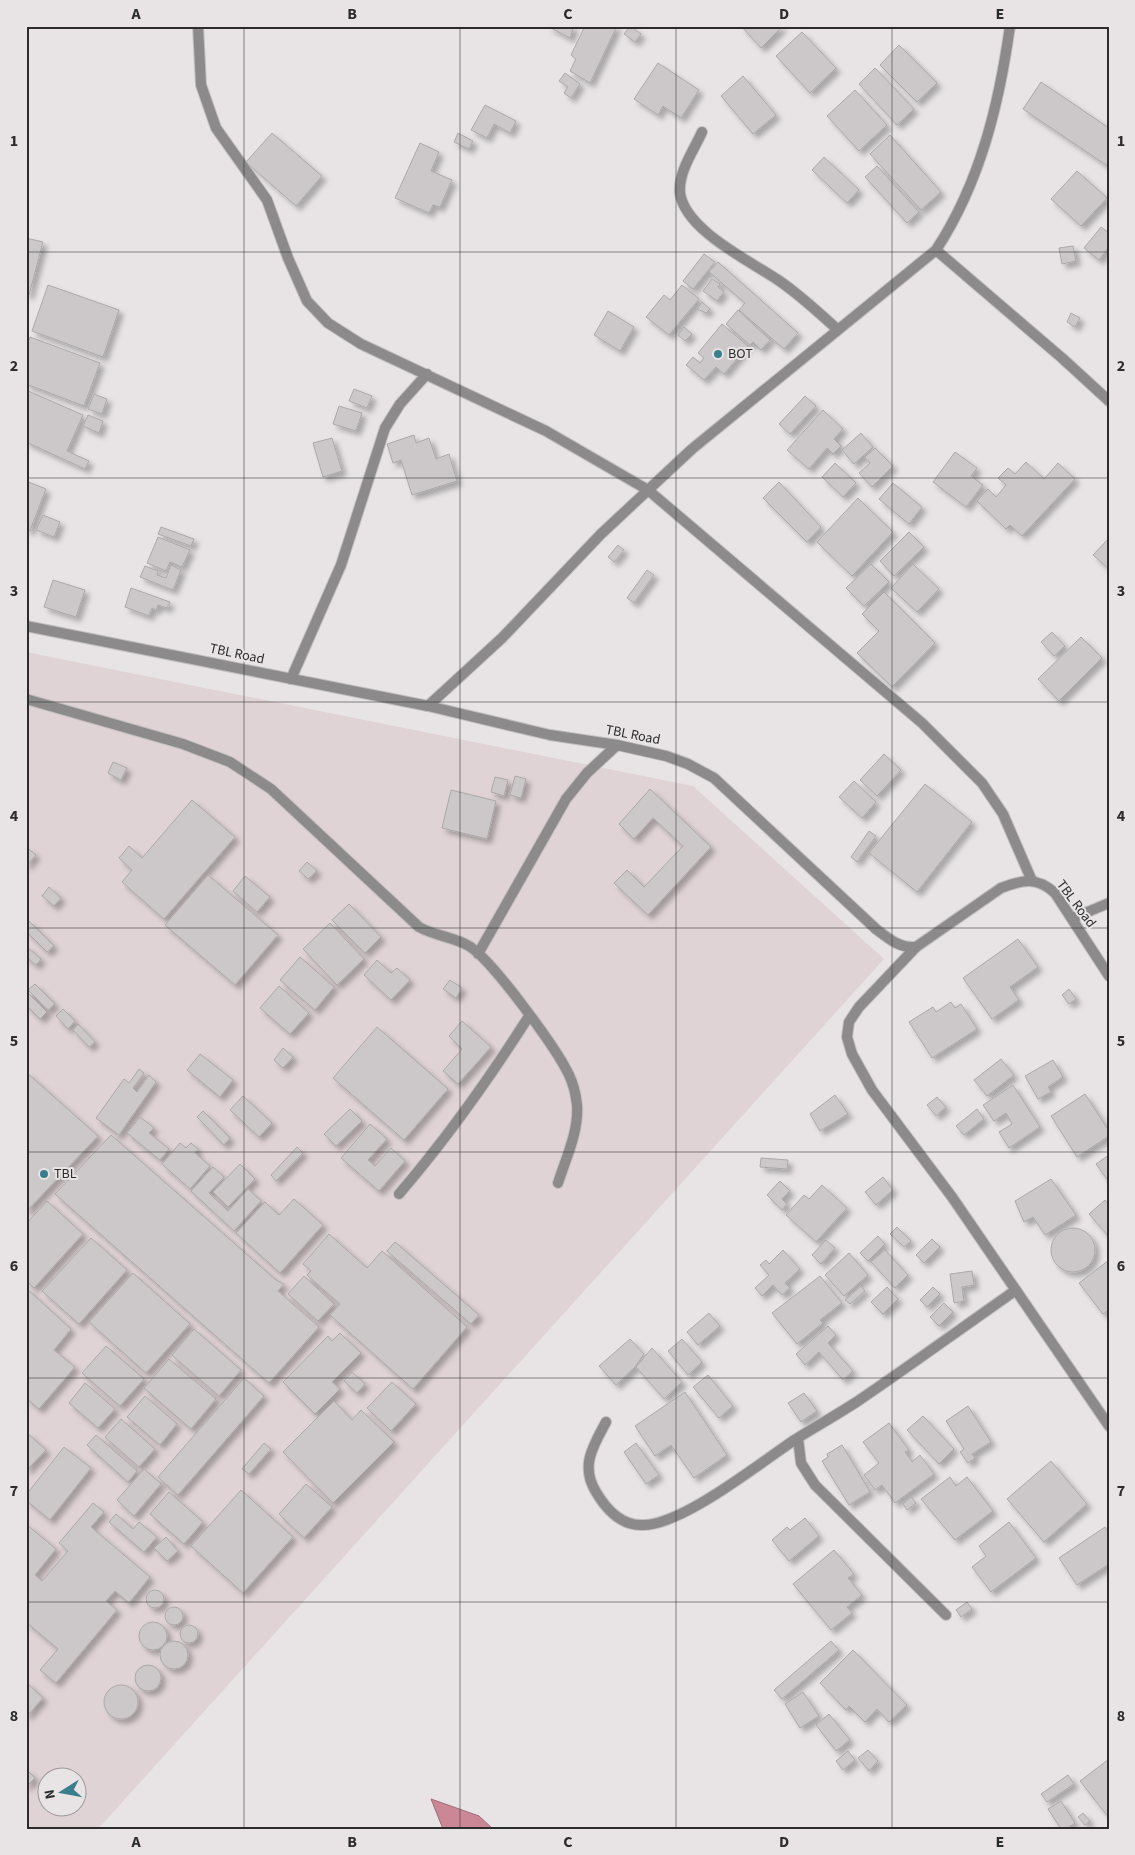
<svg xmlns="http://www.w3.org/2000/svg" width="1135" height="1855" font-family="'Source Sans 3',sans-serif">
<defs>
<filter id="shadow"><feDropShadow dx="4.5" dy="4.5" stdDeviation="2.5" flood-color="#0004"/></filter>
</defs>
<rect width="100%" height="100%" fill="#e8e4e5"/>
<path fill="#dfd3d5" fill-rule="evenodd" d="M26,652L693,786L884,959L98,1829H26ZM48,1778H78V1808H48Z"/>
<path fill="#cc8796" stroke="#9c6c76" d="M431,1799L479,1816L493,1829H443Z"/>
<path fill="#ccc8c9" stroke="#aba8a8" filter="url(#shadow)" d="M547,26H574L570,38Z
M585,26H617L590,83L570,71L576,59L571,55Z
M630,26L641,34L635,42L624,34Z
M741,26H783L761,48Z
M802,32L836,68L810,93L776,56Z
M899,45L937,83L917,102L880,65Z
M658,63L699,90L681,118L663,106L658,115L634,99Z
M875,68L914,109L897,125L859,84Z
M565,73L580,84L571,98L564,93L568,87L559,81Z
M743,76L776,115L753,134L721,96Z
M1041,82L1109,128V167L1023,109Z
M855,90L887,125L859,151L827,116Z
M485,105L516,121L510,133L494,124L487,138L471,130Z
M272,133L322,176L296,206L246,162Z
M458,133L473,141L469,149L454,142Z
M890,135L941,192L921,210L870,154Z
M420,143L439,152L431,171L452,180L440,207L433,205L429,213L395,198Z
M824,157L859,190L847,203L812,170Z
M877,166L919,212L907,223L865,177Z
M1077,171L1107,198L1081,226L1051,199Z
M1101,227L1109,233V247L1099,260L1084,248Z
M26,238L43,242L29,295L26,294Z
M1073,246L1076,261L1062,264L1059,248Z
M704,254L715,262L693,289L683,281Z
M718,262L798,333L784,349L739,310L745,303L709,272Z
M712,279L720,284L718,287L724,292L717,301L703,291Z
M48,285L119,310L103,357L32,331Z
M682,285L699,299L669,335L646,317L664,295L670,300Z
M702,302L710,309L706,313L697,309Z
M738,310L770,340L761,350L753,342L750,345L726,324Z
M608,311L634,327L620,351L594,335Z
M1071,313L1080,318L1075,327L1067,322Z
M722,324L748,346L724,374L716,367L704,380L686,365L693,357L700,363L704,358L698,353Z
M684,327L692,334L685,341L678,335Z
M30,337L100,363L84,406L26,384V347Z
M354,389L372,396L367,408L349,401Z
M26,390L83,415L67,451L89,461L85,469L26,442Z
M94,394L107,399L102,414L88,409Z
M805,396L816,406L790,434L779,424Z
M339,406L362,413L356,431L333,424Z
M823,410L843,429L834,439L841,446L833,454L827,448L809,469L787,450Z
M88,415L103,421L99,433L83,426Z
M861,433L873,447L854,464L842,450Z
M414,435L416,443L429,438L436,459L449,454L457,481L412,495L401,460L393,463L387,444Z
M332,438L342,471L323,477L313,443Z
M875,448L893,466L872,487L859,473L870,463L865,457Z
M955,452L977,468L971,476L983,485L966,507L933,482Z
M1026,462L1044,479L1058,463L1075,479L1022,536L1010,525L1006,529L977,501L988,489L996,497L1006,485L998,478L1008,468L1015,474Z
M835,463L856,483L843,497L822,477Z
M26,481L46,489L30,531L26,529Z
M779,482L821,527L807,542L763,498Z
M893,483L922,507L909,524L879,499Z
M858,498L893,532L852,576L817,542Z
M43,515L60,522L54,537L36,530Z
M161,527L194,539L191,546L158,534Z
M909,532L924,547L894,576L880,561Z
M158,537L190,550L182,567L170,562L166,571L147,563Z
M1109,538V569L1093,555Z
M618,545L624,550L614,562L608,557Z
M871,564L889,582L864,606L846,588Z
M913,564L939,589L917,612L891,588Z
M171,565L181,570L173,590L140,577L145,566L158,571L157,575L166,578Z
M647,570L654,575L634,603L627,598Z
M53,580L85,590L76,617L44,607Z
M131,588L170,602L167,608L158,605L156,610L152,608L149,616L125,607Z
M884,592L935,643L892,687L857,653L879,631L862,614Z
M1052,632L1065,646L1054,656L1041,642Z
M1081,637L1102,658L1059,701L1038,679Z
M884,754L901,770L877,796L860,780Z
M113,762L127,768L121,780L108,773Z
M515,776L526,779L521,798L510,795Z
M495,777L508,780L504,796L491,792Z
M854,781L876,802L862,818L839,797Z
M925,784L972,822L917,892L869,853Z
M650,789L711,847L648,915L614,883L627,870L644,887L683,846L653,818L634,839L619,824Z
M451,790L496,801L487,839L442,828Z
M192,800L235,837L164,919L122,882L132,870L119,858L129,846L142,858Z
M869,831L876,836L857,862L851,857Z
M26,847L36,855L26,866Z
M307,862L317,871L308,879L299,871Z
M208,875L278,935L235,985L165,925Z
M245,876L270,897L257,912L233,891Z
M49,887L61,898L54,906L42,896Z
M349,904L381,937L365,953L332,920Z
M29,921L54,946L47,952L26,931V923Z
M330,923L364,959L337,985L303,949Z
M1018,939L1038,967L1010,987L1019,1000L992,1019L963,978Z
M26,946L41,959L36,965L26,957Z
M300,957L334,987L315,1010L280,980Z
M377,960L391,973L397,968L410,980L391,1000L364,975Z
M450,980L462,988L456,998L443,989Z
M35,984L55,1004L48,1010L28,990Z
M279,986L309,1013L290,1034L260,1008Z
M1069,989L1076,999L1069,1004L1062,995Z
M26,991L47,1012L40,1019L26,1005Z
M951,1002L955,1008L961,1004L977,1029L932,1058L909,1022L933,1007L936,1012Z
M63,1009L75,1021L68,1029L56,1016Z
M462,1021L491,1047L458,1084L443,1071L462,1049L449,1036Z
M78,1024L95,1042L89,1047L73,1030Z
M377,1027L448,1089L404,1140L333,1078Z
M283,1048L293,1057L283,1068L274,1060Z
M200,1054L233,1080L220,1097L187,1070Z
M1001,1059L1014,1075L987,1096L974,1080Z
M1053,1060L1063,1077L1048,1087L1051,1092L1038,1099L1025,1076Z
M139,1069L144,1073L133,1088L137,1092L149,1075L156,1082L119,1135L96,1118L124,1079L129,1083Z
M26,1072L98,1136L26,1212Z
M1013,1085L1040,1127L1009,1148L999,1132L1012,1124L1006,1113L994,1121L983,1105Z
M1085,1094L1109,1131V1136L1077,1157L1051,1116Z
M835,1095L848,1114L820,1131L810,1114Z
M243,1096L272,1123L259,1137L230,1110Z
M937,1097L946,1107L936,1116L927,1105Z
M350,1109L362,1121L336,1146L324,1134Z
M977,1109L984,1119L964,1135L956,1126Z
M203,1111L230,1138L224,1145L197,1117Z
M140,1117L154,1128L149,1133L169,1149L160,1160L127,1133Z
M370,1124L387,1139L368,1160L375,1166L391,1148L405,1161L379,1191L341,1158Z
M111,1135L276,1280L284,1284L278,1291L319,1327L269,1383L55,1194Z
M180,1143L186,1148L191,1143L198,1149L195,1153L210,1166L190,1189L162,1164Z
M297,1147L303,1153L276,1181L271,1175Z
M1109,1155V1182L1096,1164Z
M761,1158L788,1160L787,1169L760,1167Z
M240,1164L255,1179L228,1207L213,1192Z
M213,1167L224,1177L209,1193L228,1211L248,1189L261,1201L234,1231L191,1191Z
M883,1177L893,1190L876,1205L865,1192Z
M1051,1179L1076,1215L1045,1235L1033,1217L1024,1222L1015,1201Z
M780,1181L790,1191L782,1199L787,1204L782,1210L767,1195Z
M822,1185L847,1208L816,1242L786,1215L804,1195L809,1199Z
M294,1199L323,1225L280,1273L236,1233L265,1202L279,1215Z
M1105,1200L1109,1205V1237L1089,1214Z
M47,1201L83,1234L34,1288L26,1280V1224Z
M897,1227L911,1241L904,1247L890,1234Z
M1051 1250a22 22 0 1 1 44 0a22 22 0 1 1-44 0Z
M329,1234L367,1268L382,1251L467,1327L413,1389L330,1315L340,1304L307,1275L311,1271L303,1264Z
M878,1236L885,1244L868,1261L860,1253Z
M91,1238L127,1270L79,1324L42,1291Z
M932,1239L940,1247L924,1263L916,1255Z
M826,1240L835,1248L821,1264L812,1255Z
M395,1242L479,1315L471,1324L387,1251Z
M783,1250L800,1269L785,1283L790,1288L782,1295L773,1285L762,1296L755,1288L769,1275L760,1265L766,1260L769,1264Z
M885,1250L908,1275L895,1288L871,1262Z
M849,1253L868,1275L844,1296L825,1275Z
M1109,1260V1310L1103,1314L1079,1283Z
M972,1271L974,1285L962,1287L964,1301L954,1303L950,1274Z
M133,1273L190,1324L146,1373L89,1322Z
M304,1276L334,1304L318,1321L288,1294Z
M820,1276L842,1303L820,1320L823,1323L797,1344L772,1313Z
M861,1286L865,1291L850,1304L845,1300Z
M887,1287L898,1299L883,1314L871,1302Z
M933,1287L940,1294L927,1307L920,1300Z
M26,1288L71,1329L54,1350L75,1367L39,1409L26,1398Z
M944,1303L953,1312L939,1326L930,1317Z
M709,1313L720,1326L698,1345L687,1332Z
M828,1326L836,1335L828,1343L853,1371L843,1380L819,1352L805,1365L796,1354Z
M194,1329L241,1370L219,1396L172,1355Z
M340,1333L361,1353L332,1382L340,1389L315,1414L283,1382L328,1336L332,1341Z
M630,1339L644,1354L635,1367L616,1385L599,1366Z
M682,1339L702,1362L688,1375L668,1351Z
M106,1346L144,1379L120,1406L82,1373Z
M652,1348L682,1382L664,1399L636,1367Z
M169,1359L216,1399L191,1429L144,1388Z
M352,1372L365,1384L357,1393L344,1381Z
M708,1375L733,1406L719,1418L693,1387Z
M244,1378L264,1396L178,1495L158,1477Z
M392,1382L416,1404L391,1431L367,1408Z
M85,1383L115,1409L98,1428L69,1403Z
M685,1392L727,1455L694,1478L671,1445L655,1456L635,1426Z
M804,1393L817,1411L801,1422L788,1403Z
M145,1396L177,1424L160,1445L127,1417Z
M334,1401L352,1420L361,1410L394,1442L333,1503L283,1452Z
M968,1406L991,1442L972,1454L975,1458L968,1463L960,1452L964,1449L946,1421Z
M923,1416L954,1449L939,1464L907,1430Z
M121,1419L155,1449L139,1467L105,1437Z
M889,1423L909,1450L905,1452L912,1462L920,1455L934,1474L895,1503L882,1485L875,1490L864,1475L879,1463L863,1442Z
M26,1432L46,1450L27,1470L26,1469Z
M96,1435L137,1471L128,1482L87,1445Z
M264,1443L271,1449L249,1474L242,1469Z
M636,1443L659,1475L646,1484L624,1452Z
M842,1445L870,1492L849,1505L822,1461L828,1457L827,1454Z
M64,1447L91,1468L50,1520L26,1500V1495Z
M1051,1461L1087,1504L1044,1542L1007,1499Z
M144,1469L161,1484L134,1516L117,1500Z
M950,1477L956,1486L967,1477L993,1511L955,1540L921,1499Z
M306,1484L332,1507L304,1538L279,1514Z
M241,1490L293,1537L243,1593L191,1546Z
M169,1492L203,1522L184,1544L150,1514Z
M911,1497L916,1503L907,1510L903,1504Z
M93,1503L104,1512L91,1527L150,1577L129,1603L115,1591L106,1601L117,1610L56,1683L40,1670L58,1649L26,1622V1583L28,1580L26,1579V1524L56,1549L35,1575L42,1581L68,1551L59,1543Z
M116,1514L133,1529L139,1522L157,1537L144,1552L109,1522Z
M805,1518L819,1536L789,1561L772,1540L787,1527L790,1530Z
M1009,1522L1036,1558L991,1592L972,1567L986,1556L979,1546Z
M1105,1527L1109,1533V1564L1077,1585L1059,1558Z
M166,1537L178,1551L167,1561L154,1548Z
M834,1550L854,1574L848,1578L862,1595L847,1607L852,1613L831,1630L793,1584Z
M146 1599a9 9 0 1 1 18 0a9 9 0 1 1-18 0Z
M967,1602L972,1609L961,1617L956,1610Z
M165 1616a9 9 0 1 1 18 0a9 9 0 1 1-18 0Z
M139 1636a14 14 0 1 1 28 0a14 14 0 1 1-28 0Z
M180 1634a9 9 0 1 1 18 0a9 9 0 1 1-18 0Z
M831,1641L839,1650L782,1699L774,1690Z
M160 1655a14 14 0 1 1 28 0a14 14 0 1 1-28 0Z
M853,1650L907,1705L889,1722L877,1709L865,1722L849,1706L846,1710L820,1683Z
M135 1678a13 13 0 1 1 26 0a13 13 0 1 1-26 0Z
M26,1682L43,1698L27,1716H26Z
M104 1702a17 17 0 1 1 34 0a17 17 0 1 1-34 0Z
M803,1692L819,1716L800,1728L785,1704Z
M829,1714L850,1740L836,1751L816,1725Z
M868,1750L878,1761L869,1771L858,1758Z
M848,1751L855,1760L843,1770L836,1761Z
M1109,1759V1818L1080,1781Z
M26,1769L35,1778L26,1787Z
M1068,1775L1074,1784L1047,1802L1041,1794Z
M1061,1801L1075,1823L1066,1829H1061L1048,1809Z
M1083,1813L1090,1821L1085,1825L1078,1817Z"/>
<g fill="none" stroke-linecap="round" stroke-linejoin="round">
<defs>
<path id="service" d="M26,699L183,744L230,762L271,789L419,927C435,936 454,937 469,946C492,960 557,1049 569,1075C573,1083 576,1096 577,1105C579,1131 566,1158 558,1183
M478,954L566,799L587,773L617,745
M399,1194C447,1138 489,1079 529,1016"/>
<path id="minor" d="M198,26L201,85L216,128L267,200L288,258L307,301L328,323L361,344L546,431L648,490L922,723L982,783L1003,814L1032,881
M702,132C694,150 678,172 680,193C685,230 750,261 778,280C799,294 818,312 837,329
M936,250L1062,358L1109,401
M291,679L341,565L385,428L400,404L427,374
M428,706L502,638L601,534L692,449L936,250C980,183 999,105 1010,26
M1073,918L1109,903
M916,947L859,1007L849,1022L847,1037L852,1054L872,1090L952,1197L1109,1426
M606,1422C593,1446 580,1466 596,1492C606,1509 621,1526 643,1525C683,1525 761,1462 796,1439C817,1426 838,1414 858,1401C911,1365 963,1327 1016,1290
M798,1438L801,1463L815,1485L946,1615"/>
<path id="tertiary" d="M26,626L428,706L550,735L617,745L666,756L688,764L714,778L876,929C889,939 899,948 916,947L1001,888C1023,880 1036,876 1055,893L1109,976"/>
</defs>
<use href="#service" stroke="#c3bfc0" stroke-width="12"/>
<use href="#minor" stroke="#c3bfc0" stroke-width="12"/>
<use href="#tertiary" stroke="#c3bfc0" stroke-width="12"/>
<use href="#service" stroke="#8c8a8a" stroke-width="10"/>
<use href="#minor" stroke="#8c8a8a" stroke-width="10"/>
<use href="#tertiary" stroke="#8c8a8a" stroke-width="10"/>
</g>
<path fill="none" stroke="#2d2c2c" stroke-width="1" stroke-opacity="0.55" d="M244,26V1829M460,26V1829M676,26V1829M892,26V1829M26,252H1109M26,478H1109M26,702H1109M26,928H1109M26,1152H1109M26,1378H1109M26,1602H1109"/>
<g fill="#3a7d8d" stroke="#e8e4e5" stroke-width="2">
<circle cx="718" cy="354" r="5"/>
<circle cx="44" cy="1174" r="5"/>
</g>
<g text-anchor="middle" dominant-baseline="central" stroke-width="4" stroke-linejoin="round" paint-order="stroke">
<g font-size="14" fill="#2d2c2c" stroke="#e8e4e5" text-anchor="start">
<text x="728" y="354">BOT</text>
<text x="54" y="1174">TBL</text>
</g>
<g font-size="14" fill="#2d2c2c" stroke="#e8e4e5">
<text transform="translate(237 654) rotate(12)">TBL Road</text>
<text transform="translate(633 735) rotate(11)">TBL Road</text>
<text transform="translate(1076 904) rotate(53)">TBL Road</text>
</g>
</g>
<rect width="1135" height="1855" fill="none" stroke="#e8e4e5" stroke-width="55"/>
<g transform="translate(62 1792) rotate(259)"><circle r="24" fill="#e8e4e5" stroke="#9d9a9b"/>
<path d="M0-4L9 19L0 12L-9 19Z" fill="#3a7d8d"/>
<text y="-8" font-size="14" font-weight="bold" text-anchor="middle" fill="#2d2c2c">N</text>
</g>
<rect x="28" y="28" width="1080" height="1800" fill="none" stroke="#2d2c2c" stroke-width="2"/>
<g font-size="16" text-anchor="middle" font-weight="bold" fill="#2d2c2c">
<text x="136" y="19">A</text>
<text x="352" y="19">B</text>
<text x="568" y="19">C</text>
<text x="784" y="19">D</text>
<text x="1000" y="19">E</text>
<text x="14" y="146">1</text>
<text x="1121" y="146">1</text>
<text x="14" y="371">2</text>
<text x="1121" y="371">2</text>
<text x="14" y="596">3</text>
<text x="1121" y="596">3</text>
<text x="14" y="821">4</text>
<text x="1121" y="821">4</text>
<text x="14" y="1046">5</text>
<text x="1121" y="1046">5</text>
<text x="14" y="1271">6</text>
<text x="1121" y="1271">6</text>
<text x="14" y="1496">7</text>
<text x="1121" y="1496">7</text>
<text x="14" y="1721">8</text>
<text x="1121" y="1721">8</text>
<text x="136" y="1847">A</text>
<text x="352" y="1847">B</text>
<text x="568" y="1847">C</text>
<text x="784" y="1847">D</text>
<text x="1000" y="1847">E</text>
</g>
</svg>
